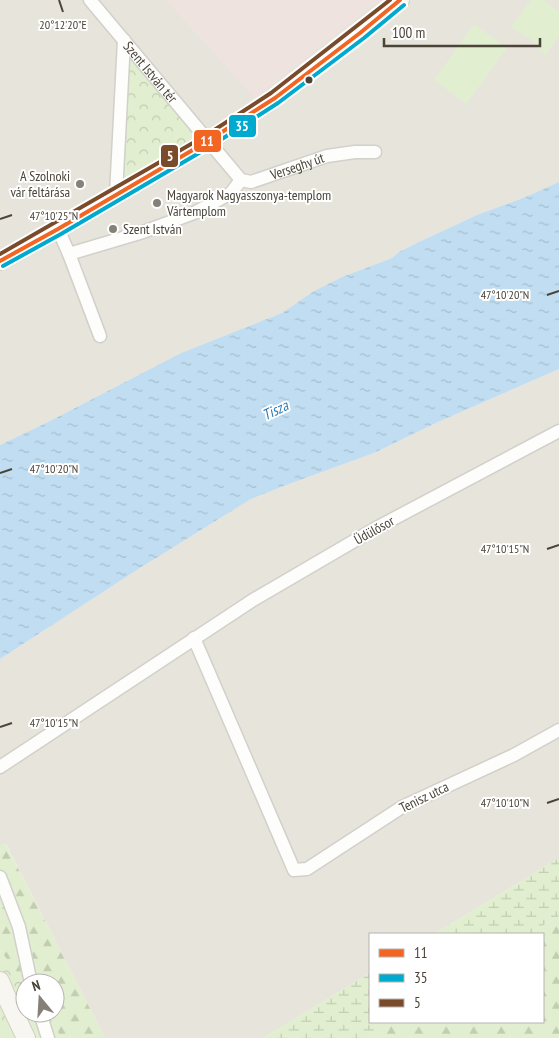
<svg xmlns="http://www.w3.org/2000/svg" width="559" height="1038" font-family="'PT Sans Narrow',sans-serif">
<defs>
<pattern id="forest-firs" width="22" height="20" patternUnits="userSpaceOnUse" patternTransform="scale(1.25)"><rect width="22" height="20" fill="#e1eecf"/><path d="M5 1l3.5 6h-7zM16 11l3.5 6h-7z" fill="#c3cdb2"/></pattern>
<pattern id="wetland-marsh" width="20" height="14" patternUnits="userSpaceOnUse" patternTransform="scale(1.25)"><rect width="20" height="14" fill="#e1eecf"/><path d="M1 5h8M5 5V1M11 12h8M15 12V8" fill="none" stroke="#c3cdb2"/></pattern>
<pattern id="park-crowns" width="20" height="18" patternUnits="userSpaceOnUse" patternTransform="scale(1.25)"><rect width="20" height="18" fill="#e1eecf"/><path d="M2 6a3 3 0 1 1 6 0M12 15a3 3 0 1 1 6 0" fill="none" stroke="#c3cdb2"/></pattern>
<pattern id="water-ripples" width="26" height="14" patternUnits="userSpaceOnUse" patternTransform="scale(1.25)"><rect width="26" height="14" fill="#c0ddf1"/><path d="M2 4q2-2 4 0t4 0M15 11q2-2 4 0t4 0" fill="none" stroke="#a6bfcf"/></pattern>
</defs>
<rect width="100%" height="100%" fill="#f4f2ee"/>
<path fill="#e7e4dc" d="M0,0H559V182L523,198L477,215L421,241L399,252L392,258L342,277L314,291L282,313L181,353L50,421L0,445Z
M559,369V858L434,934H370V973L263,1038H105L6,844L0,846V659L140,568L251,499L289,484L374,453L438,422Z"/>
<path fill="#eee3df" d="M166,0H380L255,98Z"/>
<path fill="#e1eecf" d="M531,0H544L559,12V36L545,55L530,39L511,27Z
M474,24L507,48L466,104L434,80Z"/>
<path fill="url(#forest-firs)" d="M5,843L105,1038H62L44,1013H55V983H25V988L0,949V846Z
M559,916V1038H372L394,1022H543V934H528Z"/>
<path fill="url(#wetland-marsh)" d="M559,858V916L528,934H434Z
M370,973V1022H394L372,1038H263Z"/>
<path fill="url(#park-crowns)" d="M124,40L208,141L116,195Z
M0,949L25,988V1013H44L62,1038H0Z"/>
<path fill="url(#water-ripples)" d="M559,182V369L438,422L374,453L289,484L251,499L140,568L0,659V445L50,421L181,353L282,313L314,291L342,277L392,258L399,252L421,241L477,215L523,198Z"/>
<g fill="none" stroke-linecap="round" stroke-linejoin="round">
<defs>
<g id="minor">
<path id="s1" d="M90,0L241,180L251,182L327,156L355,152H375"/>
<path d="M116,195L124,40"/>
<path d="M58,229L69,254L100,336"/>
<path d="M69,254L143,232L194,213L231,193L241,180"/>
<path d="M194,638L294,870L307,869L402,807L514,755L559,730"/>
<path d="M0,767L253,600L378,527L559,431"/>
<path d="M0,877L19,927L31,983"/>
<path d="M40,1013L48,1038"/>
</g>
<path id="secondary" d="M0,261L58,229L208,141L275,98L360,33L400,0
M0,981L7,998L26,1038"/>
</defs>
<use href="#minor" stroke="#d2d0cb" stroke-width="15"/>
<use href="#secondary" stroke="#d3cfc5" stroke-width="20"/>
<use href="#minor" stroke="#fdfdfc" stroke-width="12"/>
<use href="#secondary" stroke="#f7f6f1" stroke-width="18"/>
<defs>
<path id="bus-1" d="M0,261L58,229L208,141L275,98L360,33L400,0"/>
<path id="bus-2" d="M3,266L61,234L211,146L278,103L364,38L404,5"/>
<path id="bus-3" d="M0,254L205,136L271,93L390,0"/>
</defs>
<use href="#bus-1" stroke="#fff" stroke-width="8"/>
<use href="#bus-2" stroke="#fff" stroke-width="8"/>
<use href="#bus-3" stroke="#fff" stroke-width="8"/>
<use href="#bus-1" stroke="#f26522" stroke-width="4"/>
<use href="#bus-2" stroke="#00a9ce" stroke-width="4"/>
<use href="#bus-3" stroke="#7a4b2a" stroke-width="4"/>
</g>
<path fill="none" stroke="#4b4439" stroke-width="2" d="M59,0L63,12M0,219L12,215M547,295L559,291M0,473L12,469M547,549L559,545M0,727L12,723M547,803L559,799"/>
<circle fill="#4b4439" stroke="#fff" stroke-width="2" cx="309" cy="80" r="4.5"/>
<g fill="#868178" stroke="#fff" stroke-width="2">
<circle cx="80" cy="184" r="5"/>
<circle cx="157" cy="203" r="5"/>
<circle cx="113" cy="229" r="5"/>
</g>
<g text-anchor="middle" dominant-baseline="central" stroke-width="4" stroke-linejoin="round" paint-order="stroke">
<g font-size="14" fill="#4b4439" stroke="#fff">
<text stroke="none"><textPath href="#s1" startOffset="94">Szent István tér</textPath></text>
<text stroke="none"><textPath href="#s1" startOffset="294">Verseghy út</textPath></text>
<text transform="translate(374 530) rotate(-29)">Üdülősor</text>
<text transform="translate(424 797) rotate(-26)">Tenisz utca</text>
</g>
<g font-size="14" fill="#4b4439" stroke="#fff" text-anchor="start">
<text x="70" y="176" text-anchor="end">A Szolnoki<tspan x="70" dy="16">vár feltárása</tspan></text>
<text x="167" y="195">Magyarok Nagyasszonya-templom<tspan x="167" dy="16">Vártemplom</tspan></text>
<text x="123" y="229">Szent István</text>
</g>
<g font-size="15" font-style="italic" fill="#2e7ab2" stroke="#fff">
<text transform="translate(275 410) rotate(-26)">Tisza</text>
</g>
</g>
<g font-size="12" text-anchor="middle" fill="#4b4439" stroke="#fff" stroke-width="4" stroke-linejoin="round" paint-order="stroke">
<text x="63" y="29">20°12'20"E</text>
<text x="54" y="220">47°10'25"N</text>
<text x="505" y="299">47°10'20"N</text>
<text x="54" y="473">47°10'20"N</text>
<text x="505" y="553">47°10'15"N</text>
<text x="54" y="727">47°10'15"N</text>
<text x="505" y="807">47°10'10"N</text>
</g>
<g stroke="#fff" stroke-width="2">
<rect x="228" y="114" width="29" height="24" rx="5" fill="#00a9ce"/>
<rect x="193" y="129" width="29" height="24" rx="5" fill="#f26522"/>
<rect x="160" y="144" width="19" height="24" rx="5" fill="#7a4b2a"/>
</g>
<g font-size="14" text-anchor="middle" font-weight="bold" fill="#fff">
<text x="242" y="131">35</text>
<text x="207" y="146">11</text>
<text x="170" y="161">5</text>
</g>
<rect x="369" y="933" width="175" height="90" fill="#ffffff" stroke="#b7b4b0"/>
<rect x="379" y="949" width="25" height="8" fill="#f26522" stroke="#b7b4b0"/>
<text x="414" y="958" font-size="15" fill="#4b4439">11</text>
<rect x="379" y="974" width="25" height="8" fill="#00a9ce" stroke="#b7b4b0"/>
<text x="414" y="983" font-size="15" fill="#4b4439">35</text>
<rect x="379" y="999" width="25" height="8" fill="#7a4b2a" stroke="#b7b4b0"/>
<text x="414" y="1008" font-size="15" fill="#4b4439">5</text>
<g transform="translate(40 998) rotate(342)"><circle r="24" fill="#ffffff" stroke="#b7b4b0"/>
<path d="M0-4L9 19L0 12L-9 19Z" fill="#868178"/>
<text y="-8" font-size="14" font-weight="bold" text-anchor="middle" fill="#4b4439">N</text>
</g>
<path d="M384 38v8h156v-8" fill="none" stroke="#4b4439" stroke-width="2.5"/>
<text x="392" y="38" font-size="15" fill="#4b4439" stroke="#ffffff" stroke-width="4" paint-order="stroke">100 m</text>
</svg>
